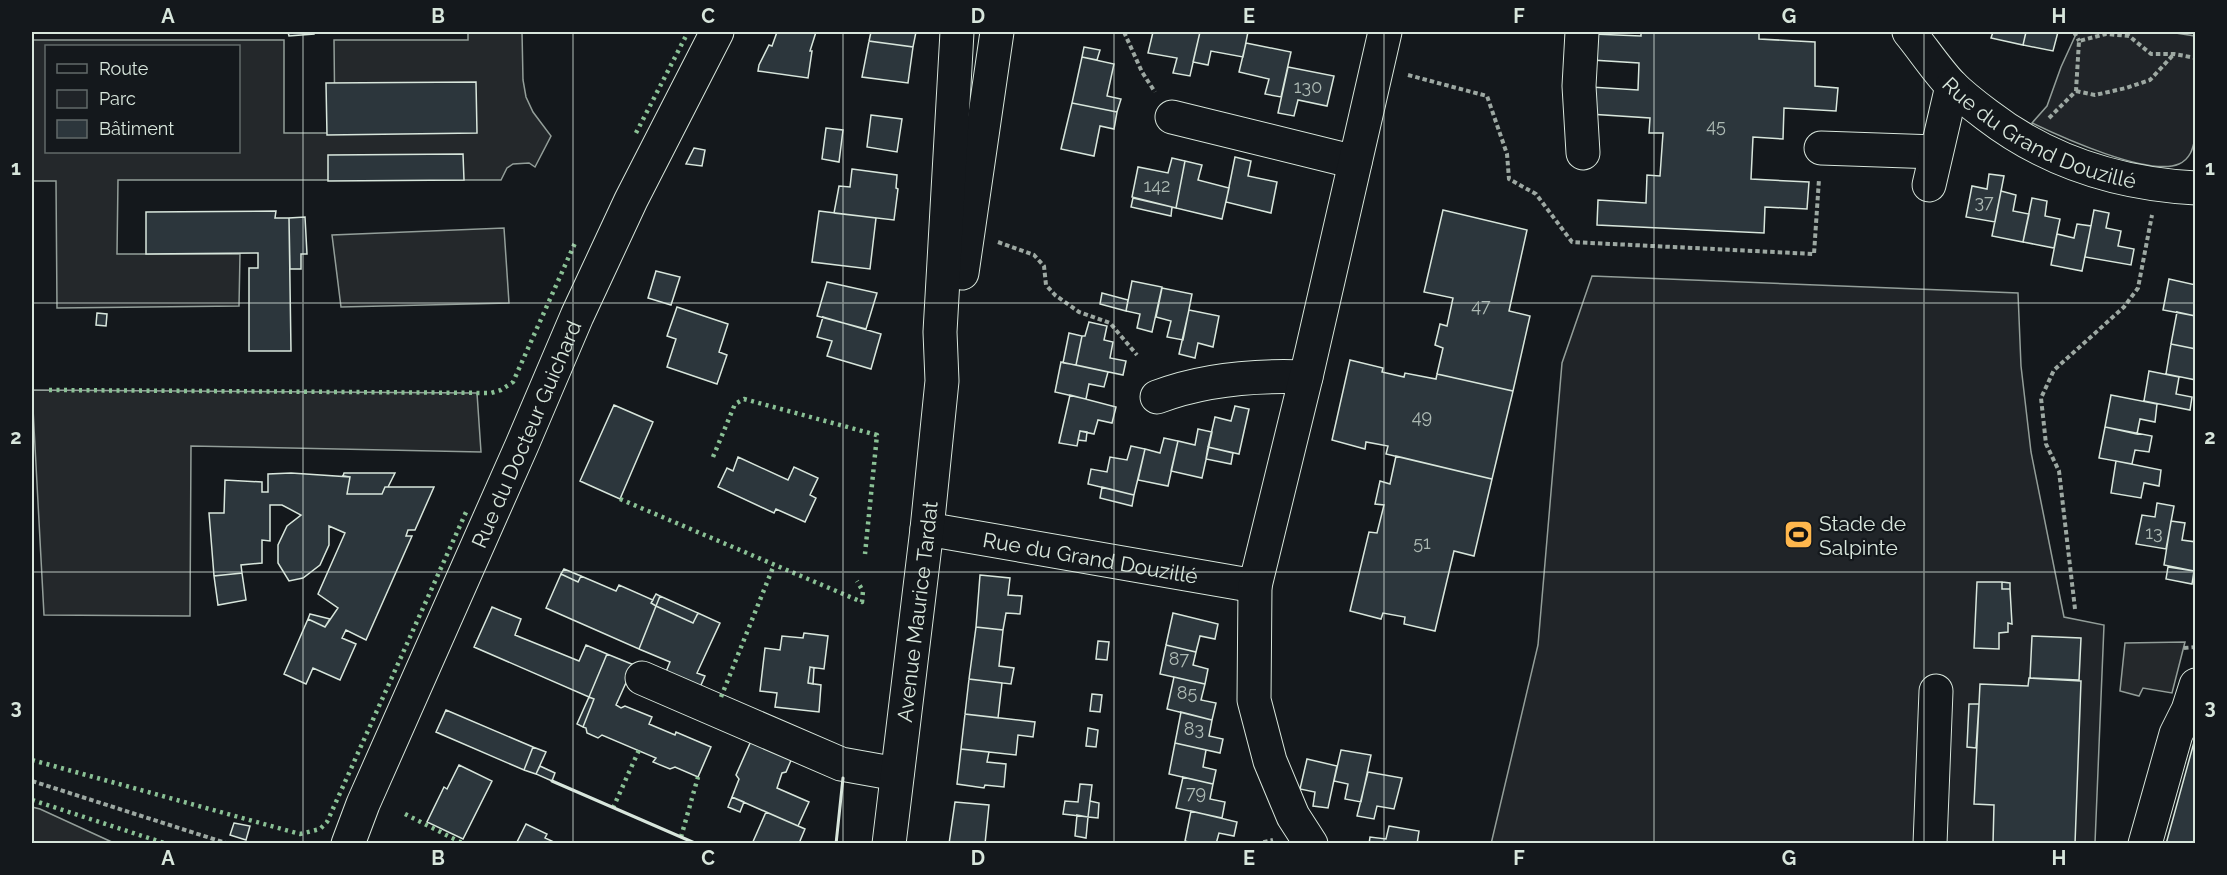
<svg xmlns="http://www.w3.org/2000/svg" width="2227" height="875" font-family="Raleway,sans-serif">
<rect width="100%" height="100%" fill="#14181c"/>
<path fill="#202428" stroke="#939e99" stroke-width="1.5" d="M2077,32H2169L2195,36V138C2193,149 2190,159 2179,164C2149,177 2061,137 2032,123L2047,106L2061,67Z
M1592,276L2018,293L2021,366L2031,452L2064,617L2104,625L2095,843L1491,844L1538,645L1562,363Z"/>
<path fill="#24282b" stroke="#939e99" stroke-width="1.5" fill-rule="evenodd" d="M468,32H522L523,80L526,97L533,112L551,136L535,167L529,163L513,164L507,168L501,180H118L117,254H240L239,306L57,308L56,181H32V40H284V133H335L334,40H468ZM46,46H238V152H46Z
M504,228L509,303L341,307L332,235Z
M32,390L477,393L481,452L191,446L190,616L44,615Z
M2185,642L2172,693L2143,688L2139,696L2120,691L2125,643Z
M32,807L40,809L114,843H32Z"/>
<path fill="#2c363c" stroke="#d8e6dc" stroke-width="1.5" d="M288,32H314V34L289,36Z
M777,32H816L810,51H812L808,78L758,71L759,65L769,45L772,46Z
M871,32H916L913,47L869,41Z
M1153,32H1200L1190,76L1173,73L1177,58L1148,53Z
M1200,32H1248L1243,57L1211,51L1208,65L1193,62Z
M1641,32H1759V39L1815,42V86L1838,88L1836,111L1784,108L1783,139L1753,137L1751,179L1809,182L1807,209L1765,207L1764,233L1597,225L1598,200L1646,203L1647,175L1660,176L1663,133H1649L1650,118L1589,114L1591,87L1638,90L1639,63L1592,60L1593,34L1641,36Z
M1993,32H2026L2023,45L1991,38Z
M2026,32H2058L2053,51L2023,45Z
M869,41L913,47L908,83L862,77Z
M1246,43L1291,52L1281,97L1265,94L1269,79L1239,72Z
M1084,47L1100,50L1097,60L1082,57Z
M1082,57L1114,64L1107,96L1121,99L1117,112L1072,103Z
M1288,67L1334,76L1327,106L1298,100L1294,116L1278,113Z
M476,82L477,133L327,135L326,83Z
M1072,103L1117,112L1114,129L1100,126L1094,156L1061,149Z
M871,115L902,119L897,152L867,147Z
M826,128L843,130L839,162L822,159Z
M694,148L705,150L702,166L686,164Z
M463,154L464,180L328,181V155Z
M1235,157L1251,161L1248,176L1277,182L1271,213L1226,202Z
M1172,158L1185,161L1176,208L1132,197L1138,167L1168,173Z
M1185,161L1202,165L1198,180L1229,188L1222,219L1176,208Z
M852,169L897,175L896,188L898,189L894,220L834,213L839,186L850,187Z
M1989,174L2004,176L1995,222L1966,217L1972,186L1987,189Z
M2001,191L2016,195L2013,211L2029,214L2023,242L1992,236Z
M1133,198L1172,207L1171,216L1131,207Z
M2032,198L2047,201L2045,216L2060,219L2054,248L2023,242Z
M1443,210L1527,230L1509,311L1530,316L1513,391L1437,374L1443,348L1435,345L1440,324L1447,326L1453,298L1424,292Z
M2094,210L2109,213L2106,228L2121,231L2118,246L2134,249L2131,265L2085,257Z
M276,211L275,218H289L291,351H249V268H258V253L146,254V212Z
M819,211L876,218L870,269L812,262Z
M305,217L307,254H301V269H290L289,218Z
M2077,224L2091,226L2082,271L2051,265L2057,234L2074,238Z
M656,271L680,277L671,305L648,298Z
M2169,279L2196,285V316L2163,310Z
M1132,281L1162,287L1152,332L1137,328L1140,314L1126,311Z
M827,282L877,293L866,329L817,316Z
M1162,288L1192,294L1183,340L1167,337L1171,321L1156,317Z
M1102,293L1128,300L1126,311L1100,304Z
M677,307L728,324L719,352L727,355L717,384L667,367L676,339L667,336Z
M1189,310L1219,316L1213,347L1198,343L1195,358L1179,354Z
M2177,312L2196,316V349L2171,344Z
M97,313L107,314L106,326L96,325Z
M823,317L881,334L871,369L827,356L832,341L817,337Z
M1089,322L1107,326L1104,340L1113,342L1110,358L1126,361L1123,375L1076,365L1082,336H1085Z
M1069,333L1082,336L1076,365L1063,363Z
M2171,344L2196,349V380L2166,374Z
M1350,360L1383,368L1382,372L1404,377L1405,373L1436,379L1437,374L1513,391L1492,479L1386,454L1388,446L1366,442L1365,449L1332,440Z
M1061,362L1108,372L1104,387L1089,384L1086,399L1055,392Z
M2149,371L2179,377L2176,394L2192,397L2190,410L2144,401Z
M1070,395L1116,407L1112,423L1098,420L1094,434L1080,431L1077,446L1059,443Z
M2111,395L2157,404L2155,422L2140,419L2137,434L2105,427Z
M614,405L653,422L620,499L580,481Z
M1235,406L1249,409L1239,454L1208,447L1215,417L1231,421Z
M2105,427L2152,436L2149,452L2135,450L2132,464L2099,458Z
M1198,429L1212,432L1202,478L1171,471L1178,441L1195,445Z
M1080,431L1087,432L1086,441L1078,440Z
M1164,438L1178,441L1168,486L1138,480L1145,449L1160,453Z
M1131,446L1145,449L1134,495L1088,484L1091,469L1107,472L1110,457L1127,460Z
M1208,447L1233,453L1231,464L1206,459Z
M1396,456L1492,479L1474,556L1454,551L1435,631L1404,624L1405,617L1383,613L1381,619L1350,611L1369,532L1377,533L1384,505L1375,504L1380,481L1390,484Z
M738,457L788,480L794,467L818,478L810,495L816,498L805,522L776,509L774,513L718,487L727,468L733,471Z
M2116,461L2161,470L2159,486L2144,483L2141,498L2111,493Z
M291,473L350,477L347,494H382L385,487H434L415,530H408L406,536H412L366,640L346,630L342,638L356,644L340,680L313,668L306,684L284,674L308,619L325,627L338,608L318,594L345,533L329,526V545L320,565L303,578L289,581L278,563V545L287,526L301,515L282,505H270V541L262,540V563L241,565L242,573L214,576L209,513H224L225,480L262,482V492H268V474Z
M344,473H395L388,487H385L382,494H347L350,477L343,476Z
M1102,487L1134,495L1132,506L1100,498Z
M2157,503L2174,506L2166,549L2136,544L2142,515L2155,517Z
M2171,521L2185,523L2182,540L2196,542L2194,571L2164,565Z
M2168,567L2194,571L2192,584L2166,579Z
M564,569L581,576L578,582L561,574Z
M242,573L246,600L218,605L214,576Z
M561,574L578,582L581,576L616,591L619,585L653,600L651,603L656,606L639,649L546,608Z
M980,575L1010,578L1008,595L1022,596L1020,614L1006,613L1003,630L976,627Z
M1977,582H2002V589H2010L2012,624L2008,623V632L1999,633V649L1974,648Z
M2002,582L2010,583V589H2002Z
M656,594L660,596L656,606L651,603Z
M660,596L698,613L693,623L656,606Z
M656,606L693,623L698,613L720,623L697,673L705,676L697,694L663,679L670,662L639,649Z
M492,607L521,619L515,635L579,661L586,645L607,654L589,697L474,647Z
M1173,613L1218,624L1215,639L1200,636L1196,652L1166,645Z
M310,614L330,619L325,627L308,619Z
M976,627L1003,630L999,666L1014,668L1011,684L969,679Z
M804,633L828,636L824,669L810,667L808,683L821,685L819,712L775,707L777,693L760,691L765,648L780,650L782,636L803,638Z
M2032,636L2081,638L2079,680L2030,678Z
M1098,641L1109,642L1107,660L1096,659Z
M1166,645L1196,652L1193,665L1208,669L1205,684L1160,674Z
M607,654L634,665L616,705L621,708L625,706L652,717L649,724L675,735L676,732L711,747L698,777L675,767L670,769L653,762L656,758L602,735L598,738L587,733L586,728L583,727L594,699L589,697Z
M810,667L814,668L813,684L808,683Z
M1174,677L1205,684L1201,700L1216,703L1212,720L1167,709Z
M2029,678L2081,681L2075,844H1993L1994,805L1974,804L1980,684L2028,686Z
M969,679L1002,683L998,718L965,714Z
M1092,694L1102,695L1100,712L1090,711Z
M589,697L594,699L583,727L577,724Z
M1969,704H1979L1976,748L1967,747Z
M446,710L533,747L524,770L436,732Z
M1181,712L1212,720L1209,736L1223,739L1220,753L1175,743Z
M965,714L1035,722L1033,737L1018,735L1016,755L961,749Z
M1088,728L1098,730L1096,747L1086,746Z
M2196,735V844H2166Z
M751,741L792,758L786,772L782,773L777,788L809,802L798,826L732,797L739,779L736,775Z
M1175,743L1206,750L1203,767L1216,770L1213,784L1169,774Z
M533,747L546,752L536,774L524,770Z
M961,749L989,752L987,762L1006,764L1004,787L985,785L984,788L957,784Z
M1341,750L1371,755L1361,802L1345,799L1348,784L1334,781Z
M1307,759L1337,766L1328,808L1313,806L1315,792L1300,789Z
M459,765L492,781L463,839L427,822L444,787L447,789Z
M540,766L555,773L552,781L536,774Z
M1368,772L1402,778L1394,809L1377,806L1374,819L1357,816Z
M1183,777L1213,784L1210,799L1225,802L1222,818L1176,808Z
M1080,784L1092,785L1088,817L1063,814L1065,801L1078,802Z
M732,797L744,802L740,812L728,807Z
M1090,801L1099,803L1098,818L1088,817Z
M955,802L989,805L985,844H949Z
M1191,811L1237,822L1234,836L1219,833L1216,844H1195L1185,841Z
M766,812L805,829L800,841L805,844H752Z
M1077,815L1088,817L1086,838L1075,836Z
M234,823L250,826L246,840L230,835Z
M526,824L547,834L545,838L558,844H516Z
M1389,826L1419,831L1417,844H1369L1370,837L1386,839Z"/>
<g fill="none" stroke-linecap="round" stroke-linejoin="round">
<defs>
<g id="minor">
<path d="M1582,32L1579,86L1583,153"/>
<path id="s1" d="M1909,32C1923,49 1936,69 1951,85C1962,96 1975,106 1987,115C2048,162 2119,184 2196,188"/>
<path d="M1172,117L1355,162"/>
<path d="M1821,148L1936,152"/>
<path d="M1929,185L1952,86"/>
<path d="M962,273L997,32"/>
<path d="M1157,397C1204,379 1256,375 1306,377"/>
<path id="s2" d="M927,529L1255,586L1306,377L1385,32"/>
<path d="M1255,586L1254,700L1270,761L1293,816L1311,844"/>
<path d="M642,678L841,764L897,774"/>
<path id="s3" d="M348,844L363,804L522,445L577,316L631,200L717,32"/>
<path id="s4" d="M889,844L927,529L942,381L940,332L957,32"/>
<path d="M1930,844L1936,691"/>
<path d="M2145,844L2176,734L2188,710L2196,685"/>
</g>
</defs>
<use href="#minor" stroke="#d8e6dc" stroke-width="35"/>
<path stroke="#9da8a2" stroke-width="4" stroke-dasharray="4.5 3" stroke-linecap="butt" d="M1124,32L1142,72L1155,92
M2074,32L2079,41
M1408,75L1487,96L1507,154L1509,179L1536,194L1572,242L1814,254L1819,179
M2076,91L2095,95L2126,88L2150,80L2173,55
M2049,118L2076,91L2079,41L2106,34L2129,36L2151,54H2174L2196,58
M998,242L1034,255L1044,266L1046,285L1055,295L1079,312L1110,323L1137,355
M2075,609L2059,471L2046,444L2041,398L2054,370L2124,307L2138,288L2152,215
M2184,648L2196,647
M32,781L229,844
M1256,844L1273,840"/>
<use href="#minor" stroke="#14181c" stroke-width="33"/>
<path stroke="#8ac095" stroke-width="4.5" stroke-dasharray="3 4.5" stroke-linecap="butt" d="M636,133L688,32
M49,390L491,393L501,390L513,382L575,243
M713,457L735,404L744,399L877,435L865,554
M620,499L862,602L863,591L857,581
M721,697L774,565
M32,760L300,834L320,829L327,822L467,510
M32,800L167,844
M613,808L639,750
M405,814L464,844
M681,837L698,777"/>
<path stroke="#d8e6dc" stroke-width="3" d="M552,781L697,844
M836,844L843,778"/>
</g>
<path fill="none" stroke="#d8e6dc" stroke-width="1.5" stroke-opacity="0.55" d="M303,32V844M573,32V844M843,32V844M1114,32V844M1384,32V844M1654,32V844M1924,32V844M32,303H2196M32,572H2196"/>
<defs>
<symbol id="stadium-square" viewBox="-11 -11 22 22"><rect x="-9" y="-9" width="18" height="18" rx="4" fill="#ffb74d" stroke="#14181c"/><path d="M0-5a6.5 5 0 1 0 0 10a6.5 5 0 1 0 0-10ZM-3.5-1.8h7v3.6h-7Z" fill="#111"/></symbol>
</defs>
<g fill-rule="evenodd">
<use href="#stadium-square" x="1782" y="518" width="33" height="33"/>
</g>
<g text-anchor="middle" dominant-baseline="central" stroke-width="4.5" stroke-linejoin="round" paint-order="stroke">
<g font-size="18" fill="#adbab4">
<text x="1308" y="86">130</text>
<text x="1716" y="125">45</text>
<text x="1157" y="185">142</text>
<text x="1984" y="201">37</text>
<text x="1481" y="305">47</text>
<text x="1422" y="416">49</text>
<text x="2154" y="532">13</text>
<text x="1422" y="542">51</text>
<text x="1179" y="658">87</text>
<text x="1187" y="692">85</text>
<text x="1194" y="728">83</text>
<text x="1196" y="792">79</text>
</g>
<g font-size="21" fill="#d8e6dc" stroke="#14181c">
<text stroke="none"><textPath href="#s1" startOffset="170">Rue du Grand Douzillé</textPath></text>
<text stroke="none"><textPath href="#s3" startOffset="447">Rue du Docteur Guichard</textPath></text>
<text stroke="none"><textPath href="#s2" startOffset="166">Rue du Grand Douzillé</textPath></text>
<text stroke="none"><textPath href="#s4" startOffset="234">Avenue Maurice Tardat</textPath></text>
</g>
<g font-size="21" fill="#d8e6dc" stroke="#14181c" text-anchor="start">
<text x="1819" y="523">Stade de<tspan x="1819" dy="24">Salpinte</tspan></text>
</g>
</g>
<rect width="2227" height="875" fill="none" stroke="#14181c" stroke-width="66"/>
<rect x="45" y="45" width="195" height="108" fill="#14181c" stroke="#626a69" stroke-width="1.5"/>
<rect x="57" y="64" width="30" height="9" fill="#14181c" stroke="#626a69" stroke-width="1.5"/>
<text x="99" y="75" font-size="18" fill="#d8e6dc">Route</text>
<rect x="57" y="90" width="30" height="18" fill="#202428" stroke="#626a69" stroke-width="1.5"/>
<text x="99" y="105" font-size="18" fill="#d8e6dc">Parc</text>
<rect x="57" y="120" width="30" height="18" fill="#2c363c" stroke="#626a69" stroke-width="1.5"/>
<text x="99" y="135" font-size="18" fill="#d8e6dc">Bâtiment</text>
<rect x="33" y="33" width="2161" height="809" fill="none" stroke="#d8e6dc" stroke-width="2"/>
<g font-size="20" text-anchor="middle" font-weight="bold" fill="#d8e6dc">
<text x="168" y="23">A</text>
<text x="438" y="23">B</text>
<text x="708" y="23">C</text>
<text x="978" y="23">D</text>
<text x="1249" y="23">E</text>
<text x="1519" y="23">F</text>
<text x="1789" y="23">G</text>
<text x="2059" y="23">H</text>
<text x="16" y="175">1</text>
<text x="2210" y="175">1</text>
<text x="16" y="444">2</text>
<text x="2210" y="444">2</text>
<text x="16" y="714">3</text>
<text x="2210" y="714">3</text>
<text x="168" y="865">A</text>
<text x="438" y="865">B</text>
<text x="708" y="865">C</text>
<text x="978" y="865">D</text>
<text x="1249" y="865">E</text>
<text x="1519" y="865">F</text>
<text x="1789" y="865">G</text>
<text x="2059" y="865">H</text>
</g>
</svg>
